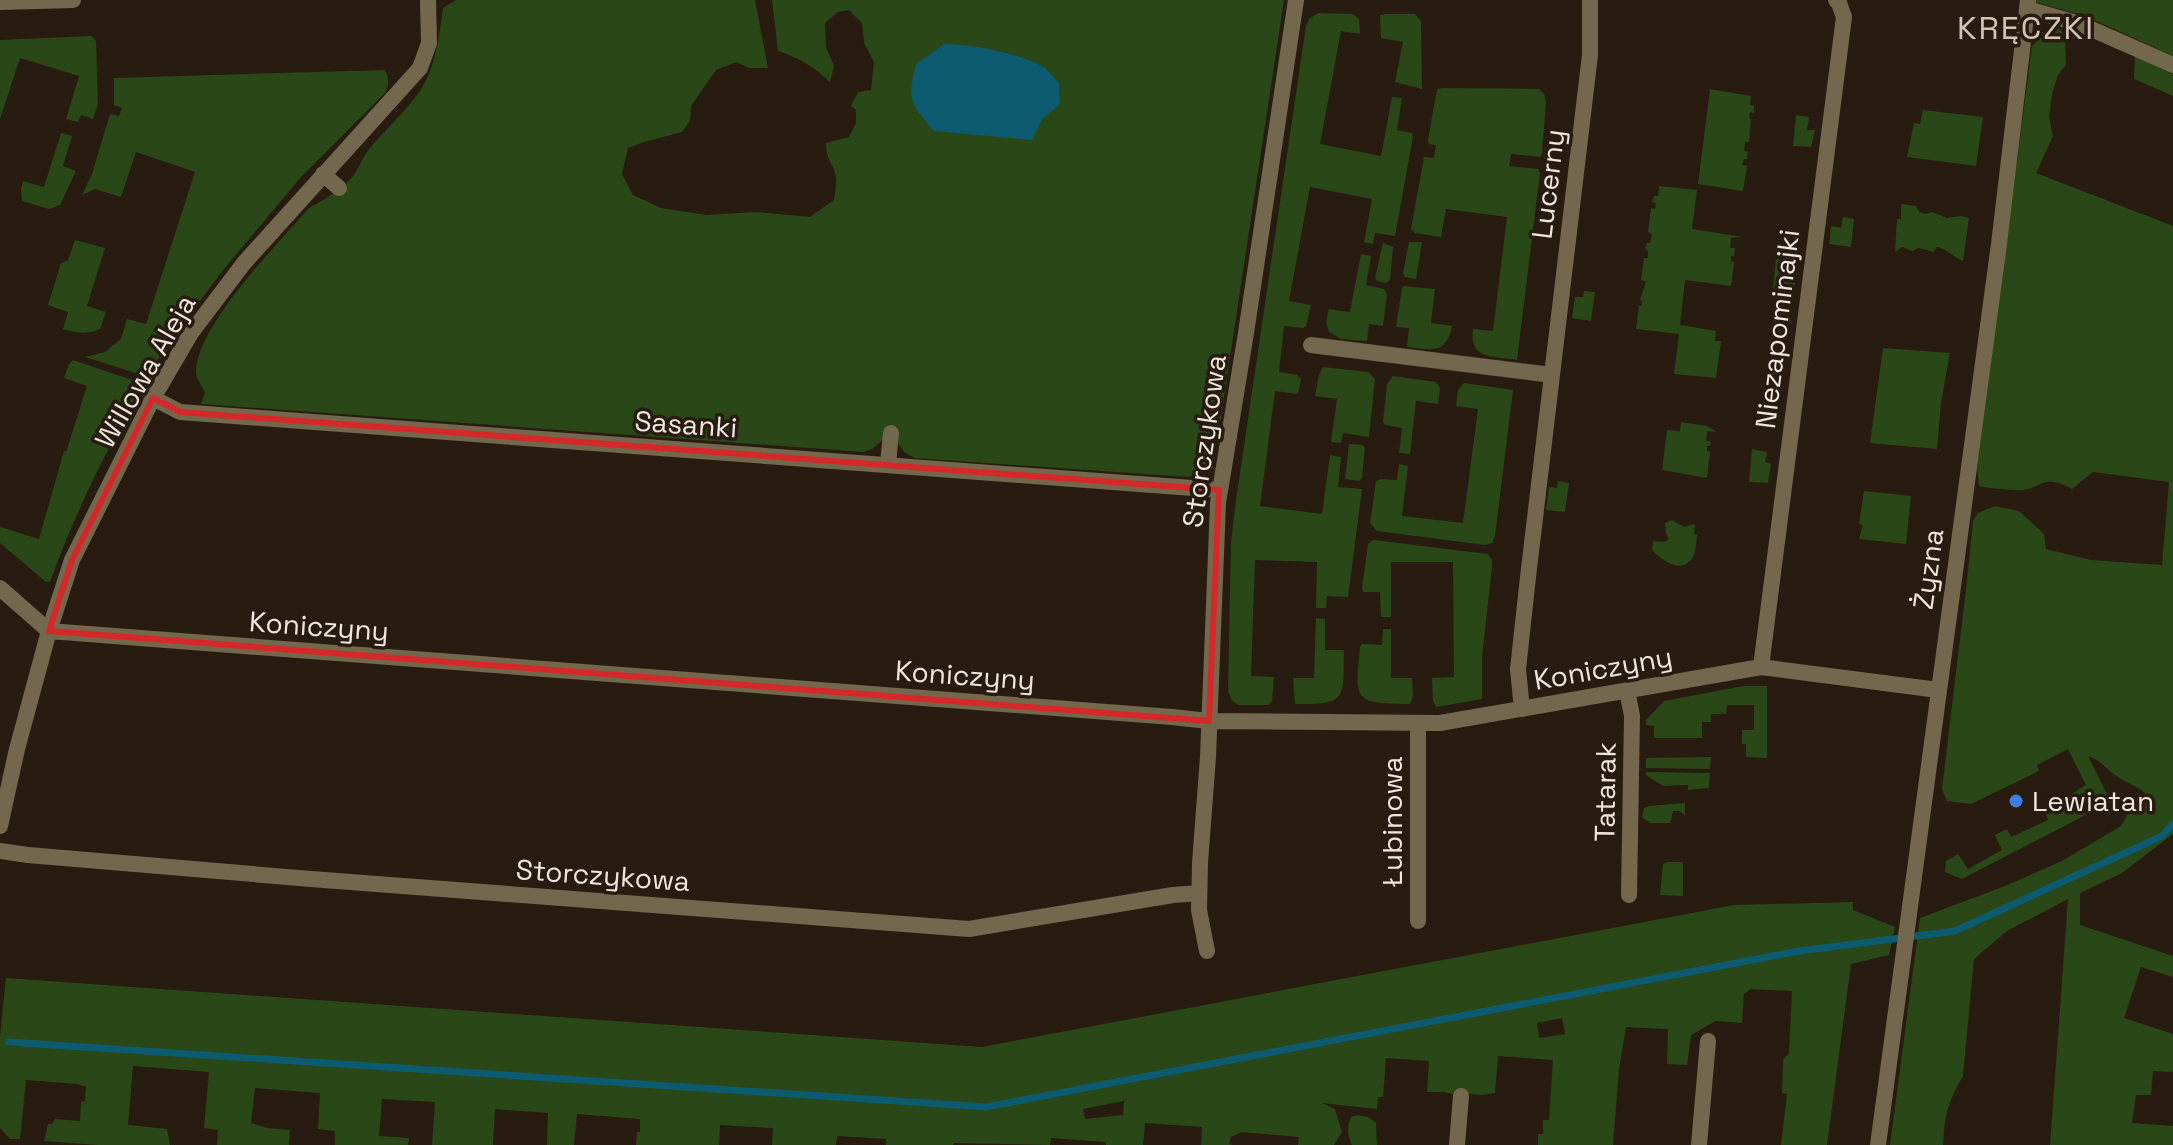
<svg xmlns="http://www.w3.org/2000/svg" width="2173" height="1145" font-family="'Space Grotesk',sans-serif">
<rect width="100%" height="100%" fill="#281c11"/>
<path fill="#2a4717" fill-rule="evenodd" d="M456,0H755L768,68H749L736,62L716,70L691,106L690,121L682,132L644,142L628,148L622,174L633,195L661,208L706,215L756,212L810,217L834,200C835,192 837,185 836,178C834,163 825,159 826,143L849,137L856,123V110L851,106L858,92L871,90L874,62L864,43L862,23L849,10L838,12L825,23L826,47L834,66L830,82C814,67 800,58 778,51L772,0H1284L1214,463L1210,470L1188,477L915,458L904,452L891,433L872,449L864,452L201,404L205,393C202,385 195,378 196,370C199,323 277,245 309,208C323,201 345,187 354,175C360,166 363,156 370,148C386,129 405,112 420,91C436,67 439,36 443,8Z
M2034,0H2173V56L2083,15L2034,2Z
M1318,13L1353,14L1359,19L1360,34L1341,31L1320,144L1381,156L1392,97L1402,98L1397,130L1412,133L1413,137L1395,236L1375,233L1373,244L1364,242L1372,199L1310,187L1289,301L1311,305L1306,326L1303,328L1284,326L1279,372L1297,375L1301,379L1298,394L1275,391L1260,506L1322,514L1330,455L1341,457L1338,487L1362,489L1348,597L1327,596L1326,608H1316L1317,562L1255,560L1251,676L1274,677L1272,701L1268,705H1239L1232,701L1228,691L1231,542L1235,507L1306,26L1309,19Z
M1386,14H1415L1421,21L1422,89L1395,82L1403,42L1381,38L1380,15Z
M2060,29L2065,35L2066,65L2058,75L2052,94L2049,117L2053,136L2036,173L2173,226V834L2122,873L2080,893V925L2173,956V977L2141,967L2124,1018L2173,1034V1072L2153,1071L2151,1095H2136L2132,1123L2173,1126V1145H2050L2068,899L2007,931L1974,959L1963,1076C1947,1104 1945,1114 1943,1145H1890L1920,918L2005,886L2062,861L2121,826L2128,813L2148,797C2140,785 2126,784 2115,775C2104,767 2102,761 2088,756L2111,802L1962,879L1945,872L1946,861L1958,854L1968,869L2002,850L1995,835L2007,829L2011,837L2048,820L2045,811L2086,785L2068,749L2037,765L2039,771L1971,804L1947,801L1942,789L1967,581L1973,521L1978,513L1995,506L2019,511L2044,534L2046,549L2091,560L2162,565L2169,482L2093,472L2072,489C2045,475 2048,484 2024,490C2019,491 1985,488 1979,486L1977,468L1980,445L2032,46L2047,31Z
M91,36L96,41L98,104L93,119L81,115L78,122L66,119L79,76L20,58L0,119V40Z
M2135,56L2173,74V96L2134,79Z
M384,70C390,77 389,85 385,93L302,176L223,270L162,352L148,377L85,357L105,352L121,339L127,319L146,324L195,172L136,152L121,197L95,189L82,195L92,174L110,114L119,116L122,108L114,105V78Z
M1443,88L1539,89L1544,94L1546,101L1542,154L1540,157L1511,154L1509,166L1538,169L1540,173L1517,360C1493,356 1469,360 1473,329L1493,331L1507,217L1446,209L1441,237L1415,233L1411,229L1424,157L1434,158L1436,145L1429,144L1428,140L1437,89Z
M1710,89L1751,96L1750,105L1754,106V113L1750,112L1749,118L1751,119L1749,142H1745L1744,151L1748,152L1747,159H1744L1742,165L1747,166L1743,191L1698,184Z
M1923,110L1983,117L1976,166L1907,157L1914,123L1920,124Z
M1796,115L1809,117L1807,130H1815L1811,147L1793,146Z
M61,133L72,136L63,166L76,171L60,205L49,209L22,201L21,189L23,181L44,187Z
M1659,186L1697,190L1692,229L1743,237L1731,238L1730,248H1735L1734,257L1731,256V261L1734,262L1731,286L1685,280L1680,325L1716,331L1715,341H1721L1716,378L1674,374L1679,334L1636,329L1639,305L1642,306V301L1640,299L1646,282L1641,280L1644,258H1648V251L1645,249L1647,243H1650L1652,234L1648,232L1651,208L1655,209L1656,203L1652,202L1654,196H1658Z
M1901,204L1916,206L1919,212L1926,214L1932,212L1947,218L1961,216L1969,218L1963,261C1953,257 1947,249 1937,247L1934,252L1918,248L1913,251L1902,247L1895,252L1897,219H1901Z
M1843,217L1854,219L1851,247L1829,244L1831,226L1841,228Z
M75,240L105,248L87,306L106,312L100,329C86,335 77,333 63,329L68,312L48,305L61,263L68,260Z
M1409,242H1422L1416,279L1405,277L1403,273Z
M1383,243L1393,247L1390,280L1386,283L1377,281L1375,278Z
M1361,254L1371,256L1366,285L1384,289L1387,294L1383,326L1369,324L1367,341L1341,339L1329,332L1326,322L1329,309L1350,312Z
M1776,259L1791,261V270L1797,272L1794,291L1773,290Z
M1404,286L1435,289L1431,323L1452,326C1446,355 1431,350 1407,347L1409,328L1396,327L1402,288Z
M1584,291L1595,292L1591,321L1572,318L1575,297H1583Z
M1883,348L1950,353L1941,403L1937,449L1870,443Z
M73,360L144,384C107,448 75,513 50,582H46L0,543V527L39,539L64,451L66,452L87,386L64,378L69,364Z
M1323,367L1368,372L1375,379L1369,437L1343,433L1341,443L1331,442L1337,399L1315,396L1319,375Z
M1393,376L1436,382L1440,388L1438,404L1416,401L1410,454L1399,453L1402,428L1385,425L1383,422L1387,384Z
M1464,383L1513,390L1495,536L1492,543L1485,545L1377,531L1370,523L1376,481L1381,479L1397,480L1399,464L1408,466L1402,516L1463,523L1478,409L1456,406L1458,390Z
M1681,422L1707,426L1717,432L1707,431L1706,441L1711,442L1710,446H1707V451L1710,452L1707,478L1662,470L1667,430L1680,431Z
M1349,444L1362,445L1365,447L1362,478L1359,481L1345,479Z
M1752,449L1767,452L1765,462L1771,464L1768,483L1749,482Z
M1558,481L1569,483L1565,512L1546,510L1549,487L1557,488Z
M1864,491L1911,496L1906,544L1859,539L1863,525L1859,524Z
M1672,520L1684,527L1695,524L1694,534L1697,535C1696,542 1696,555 1691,560C1679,574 1661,559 1652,550L1653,541L1665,542L1669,539L1666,534L1665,523Z
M1373,540L1488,554L1492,560V567L1482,657V699L1436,707L1433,701L1432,678L1454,677L1453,562H1391V617H1381L1380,592H1363L1362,588L1368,544Z
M1316,618L1325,619V650H1344C1343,699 1348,705 1295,704L1293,678H1314Z
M1383,629H1391V678H1412L1413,696L1410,704C1353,703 1355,702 1360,647L1362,644L1382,645Z
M1744,686H1767V758L1746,757V744H1742V730H1754V705H1727L1726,714H1711V722H1702V738H1654V726L1646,725V720L1664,701Z
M1711,757L1710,769L1646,768V758Z
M1646,772L1710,773L1709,788L1688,790V785L1663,786L1646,775Z
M1685,803V815L1679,811H1673L1670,823H1650L1642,817L1644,808L1649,806Z
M1668,862H1683V896L1660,895L1663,864Z
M1853,902V910L1895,927L1889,955L1851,964L1827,1145H1781L1787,1094L1782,1093L1783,1060L1789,1053L1792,991L1751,989L1744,994L1742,1023L1716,1021L1691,1035L1687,1065L1667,1064L1668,1029L1626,1027L1619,1069L1613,1145H1538V1134H1543V1120H1549L1553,1060L1498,1056L1495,1093L1481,1095L1462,1093L1461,1096L1444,1092H1427L1429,1061L1386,1058L1383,1097H1378L1377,1109L1322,1103L1335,1109L1342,1132L1334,1145H1298L1299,1137L1242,1132L1231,1137L1229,1144L1233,1145H1201L1202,1127L1145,1123L1143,1145H1106V1142L1051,1138L1050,1145L954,1143L953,1145H886V1139L837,1136L836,1145H772L773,1128L720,1125L719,1145H636L637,1132H640V1119L577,1114L574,1145H547L548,1113L495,1109L493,1145H432L435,1102L382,1099L379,1136L409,1138L408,1145H335V1131L318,1129L320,1093L255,1088L251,1123L267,1128L290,1130L289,1145H217L218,1130L204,1128L209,1072L133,1066L128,1125L167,1129L170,1145H98L44,1141L48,1124H52L55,1119L80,1121L81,1102L85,1101L86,1087L78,1084L26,1080L20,1139H10L0,1128V1037L6,978L982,1047L1734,905ZM1562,1018L1565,1034L1539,1038L1537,1023ZM1124,1101L1123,1115L1085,1119L1083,1109Z
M1358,1115L1368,1117L1376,1123L1377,1145H1352C1347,1135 1347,1127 1351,1117Z"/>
<path fill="#0c5b70" d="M944,44C969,44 1018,53 1040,65C1047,68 1053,77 1059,83L1060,104L1042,119L1032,140L934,131C910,103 907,101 916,64Z"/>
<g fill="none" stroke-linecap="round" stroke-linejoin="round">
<path stroke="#0c5b70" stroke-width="7" d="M9,1042L986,1107L1799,951L1955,931L2162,836L2173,824"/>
<path stroke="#73684d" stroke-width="16" d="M0,2L73,0
M2027,9L2080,24L2173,65
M323,174L339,188
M1311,345L1552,375
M153,398L180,412L1219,490
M888,464L891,433
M0,588L49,631L1172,717L1209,721L1440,723L1761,667L1938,690
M1761,667L1844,17L1839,3L1836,0
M1627,690L1632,716L1629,895
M1522,709L1518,669L1528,577L1590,55V0
M0,826L17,749L49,631L72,560L153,398L191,333L244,263L420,68L429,43L428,0
M0,851L28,855L311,879L969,929L1173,895L1199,893
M1418,921V723
M1207,951L1199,910L1200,863L1208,757L1218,503L1246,333L1296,0
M1457,1145L1461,1096
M1699,1145L1708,1041
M1878,1145L1999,244L2028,0"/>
</g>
<path fill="none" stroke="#d62828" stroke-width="6" stroke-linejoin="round" d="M153,398L180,412L1219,490L1209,721L49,631L72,560Z"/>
<circle fill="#3f7fe0" stroke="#281c11" stroke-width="3" cx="2016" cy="801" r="8"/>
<g text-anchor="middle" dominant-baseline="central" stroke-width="7" stroke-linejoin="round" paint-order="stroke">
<g font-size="28" fill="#efe7df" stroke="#281c11">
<text transform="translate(1548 184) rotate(-83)">Lucerny</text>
<text transform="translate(1777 329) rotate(-83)">Niezapominajki</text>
<text transform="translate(145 371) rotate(-60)">Willowa Aleja</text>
<text transform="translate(686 424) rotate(4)">Sasanki</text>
<text transform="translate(1204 441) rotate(-82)">Storczykowa</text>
<text transform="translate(1928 569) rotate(-82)">Żyzna</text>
<text transform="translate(319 626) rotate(4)">Koniczyny</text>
<text transform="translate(1603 668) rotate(-10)">Koniczyny</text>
<text transform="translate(965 675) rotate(4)">Koniczyny</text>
<text transform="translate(1605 792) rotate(-89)">Tatarak</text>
<text transform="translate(1392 822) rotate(-90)">Łubinowa</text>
<text transform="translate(603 875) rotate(4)">Storczykowa</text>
</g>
<g font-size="28" fill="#efe7df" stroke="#281c11" text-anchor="start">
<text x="2032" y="801">Lewiatan</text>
</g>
<g font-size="32" letter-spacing="2" fill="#d3c4b5" stroke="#281c11">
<text x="2026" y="28">KRĘCZKI</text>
</g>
</g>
</svg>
